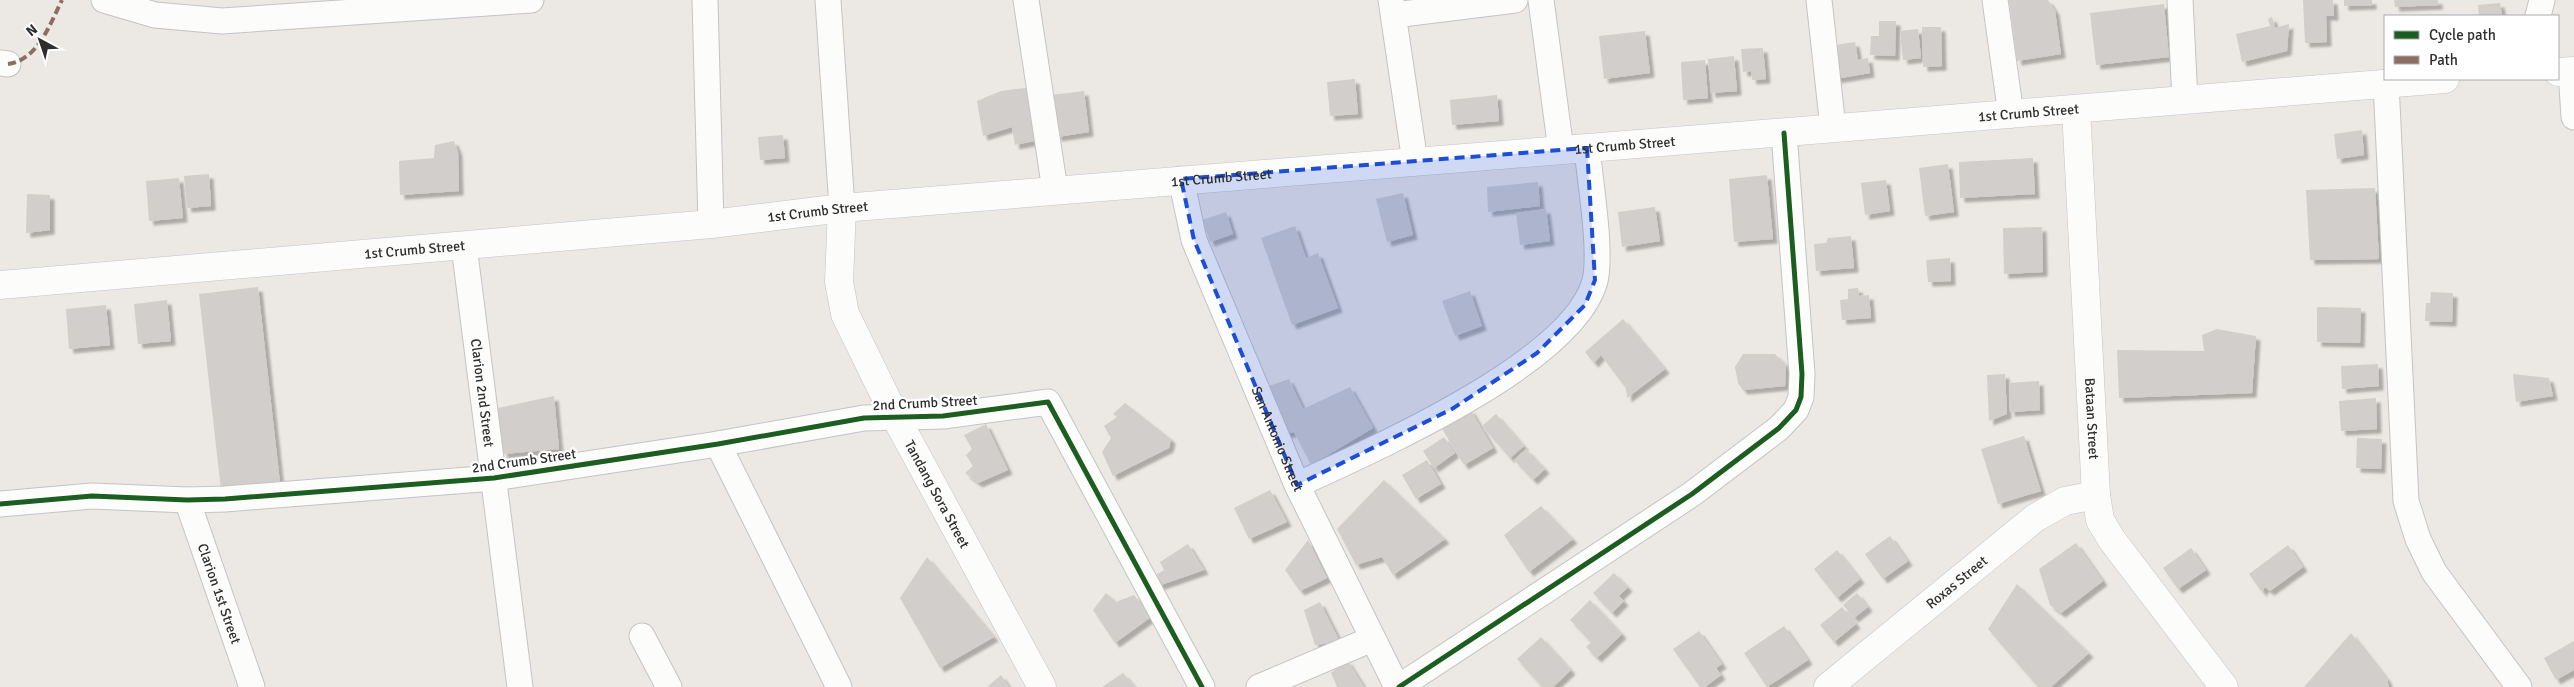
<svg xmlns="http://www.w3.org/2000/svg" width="2574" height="687" font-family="Signika,sans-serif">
<defs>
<filter id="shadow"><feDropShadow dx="4.5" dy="4.5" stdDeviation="1" flood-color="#0004"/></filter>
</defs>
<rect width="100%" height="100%" fill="#ece8e4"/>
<path fill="#d1cecb" filter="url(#shadow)" d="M2009,0H2048L2055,11L2061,54L2017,61Z
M2303,0H2333L2334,16H2326L2327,42L2305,43Z
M2344,0H2372V5L2344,6Z
M2394,0H2438V5L2395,7Z
M2500,3L2502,16H2479L2478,5Z
M2164,4L2169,57L2096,65L2090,13Z
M2272,17L2275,28L2289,24L2287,51L2242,62L2236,34L2270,26L2268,19Z
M1879,21H1896L1895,56L1870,55L1871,36H1879Z
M1922,27H1941L1942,66L1923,67Z
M1918,29L1921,58L1903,60L1900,31Z
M1645,31L1650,73L1604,79L1599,36Z
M1855,42L1858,60L1868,58L1870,73L1835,79L1829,46Z
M1763,48L1766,79L1752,80L1751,71L1743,72L1741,49Z
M1734,56L1737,91L1711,93L1708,59Z
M1705,60L1708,98L1683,100L1681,62Z
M1355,79L1358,114L1330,116L1327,82Z
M1032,87L1034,141L1015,145L1012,127L983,136L977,101L1001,91Z
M1084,91L1089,132L1057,137L1051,95Z
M1497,95L1499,121L1452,125L1450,100Z
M2362,130L2364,155L2337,159L2334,134Z
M783,135L785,158L760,160L758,137Z
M454,141L458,152L459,191L400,195L399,161L434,158L435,145Z
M2033,158L2035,194L1960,198L1959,162Z
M1948,164L1954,212L1925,216L1919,168Z
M209,174L211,206L187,208L184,176Z
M1767,175L1773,239L1734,242L1729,179Z
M179,178L183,218L149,221L146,181Z
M1886,180L1890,211L1865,215L1861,183Z
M1538,182L1540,206L1488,212L1487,187Z
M2375,188L2379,259L2310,260L2306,190Z
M1403,193L1413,235L1387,242L1376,199Z
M27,194L50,195V230L26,233Z
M1655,207L1660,241L1622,247L1618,212Z
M1546,209L1550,241L1520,245L1516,213Z
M1226,212L1233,234L1210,242L1202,220Z
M1295,226L1306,258L1318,253L1338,308L1292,325L1261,238Z
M2042,227L2043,272L2004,274L2003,228Z
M1851,236L1854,268L1816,271L1814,244L1826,243L1828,238Z
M1950,258L1951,281L1928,282L1926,260Z
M258,287L280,483L221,490L199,294Z
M1858,288L1859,296L1869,295L1871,318L1842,320L1840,300L1848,299V289Z
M1470,291L1482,326L1455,336L1442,301Z
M2431,292L2453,293L2452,322L2425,321L2426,303H2430Z
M167,300L171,341L138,344L134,304Z
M106,305L110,345L69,349L66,309Z
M2317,307L2361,308L2360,343L2317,342Z
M1623,319L1665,369L1627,398L1626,388L1601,355L1594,363L1585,352Z
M2217,329L2256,336L2252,393L2119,398L2117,350L2204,351L2202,335Z
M1743,354H1775L1786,365L1785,386L1743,390L1738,383L1735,367Z
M2378,364L2379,386L2342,389L2341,366Z
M2005,374L2007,414L1989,421L1987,375Z
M2513,374L2549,378L2553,396L2516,402Z
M1289,379L1303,409L1350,387L1373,428L1311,465L1294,432L1280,435L1261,389Z
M2039,381L2040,410L2010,412L2009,383Z
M554,396L559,449L503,454L498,408Z
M2376,398L2377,429L2341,431L2339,401Z
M1125,403L1171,439L1169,448L1113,476L1102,452L1111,438L1104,426L1117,417L1113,414Z
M1470,409L1493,448L1464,465L1441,427Z
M1496,414L1524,446L1510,458L1482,426Z
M986,424L1008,470L978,483L965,473L973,466L966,455L972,449L964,435Z
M2024,436L2041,491L1998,504L1981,449Z
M1444,437L1455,453L1434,468L1423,451Z
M2357,438L2382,439L2381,469L2356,468Z
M1526,449L1545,469L1533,480L1514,460Z
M1427,460L1441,484L1416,499L1402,475Z
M1384,480L1445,539L1393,575L1382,557L1356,565L1337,529Z
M1270,490L1287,522L1249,539L1234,508Z
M1541,506L1573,539L1529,572L1504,535Z
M1890,536L1908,561L1883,579L1865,554Z
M1308,540L1327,578L1300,591L1285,570Z
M2076,543L2103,581L2061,613L2050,605L2039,569Z
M1188,544L1204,570L1158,586L1153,577L1164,570L1160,562Z
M2288,545L2303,567L2270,591L2265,587L2262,592L2249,574Z
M2191,548L2206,570L2178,589L2163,568Z
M1837,550L1860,579L1837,598L1814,569Z
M927,557L994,637L940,668L900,598Z
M1614,573L1628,587L1619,596L1624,601L1612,613L1593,593Z
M2017,584L2089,653L2051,687H2038L1988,629Z
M1106,593L1116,602L1134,595L1151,617L1115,643L1093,610Z
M1857,593L1868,607L1854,618L1843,605Z
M1590,600L1622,634L1597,658L1586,647L1591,642L1570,620Z
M1320,602L1340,642L1315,645L1304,610Z
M1842,607L1856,624L1834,642L1820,625Z
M1784,626L1808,660L1767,687L1744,653Z
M1699,631L1722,664L1716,668L1721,675L1705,687H1700L1673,649Z
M2351,633L2387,679L2389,687H2304Z
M1541,637L1571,670L1553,687H1542L1517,659Z
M2574,641V670L2556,680L2544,658Z
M1347,660L1364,687H1337L1331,673Z
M1123,673L1135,687H1102Z
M1001,675L1009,687H987Z"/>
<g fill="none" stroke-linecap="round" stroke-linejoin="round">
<defs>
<g id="minor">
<path d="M104,0L155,15L222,21L531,0"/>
<path d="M705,0L711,224"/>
<path d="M828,0L842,208"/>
<path d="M1026,0L1055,190"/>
<path d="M1391,0L1415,162"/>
<path d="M1541,0L1561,150"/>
<path d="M1819,0L1833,128"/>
<path d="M1995,0L2011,115"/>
<path d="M2180,0L2185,100"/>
<path d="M1394,15L1515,0"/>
<path d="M2538,16L2542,0"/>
<path d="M0,63L8,64"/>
<path d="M2571,71L2574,117"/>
<path d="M2386,83L2406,501L2418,539L2434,572L2519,687"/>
<path id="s1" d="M1181,179L1194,240L1297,485L1397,687"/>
<path id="s2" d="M464,246L520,687"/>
<path d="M718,444L839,687"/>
<path d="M1297,485C1372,450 1573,363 1595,281C1602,252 1590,181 1587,148"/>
<path id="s3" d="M187,500L252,687"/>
<path d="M0,504L92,496L187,500L225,499L494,478L718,444L864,418L943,416L1048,402L1202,687"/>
<path d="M642,636L669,687"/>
<path d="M1259,687L1372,639"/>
<path d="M1399,687L1692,494L1779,428L1796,410L1801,397L1802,374L1784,133"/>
</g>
<g id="tertiary">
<path id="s4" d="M2076,109L2096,495L2100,520L2112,540L2224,687"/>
<path id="s5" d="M842,208L839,282L845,314L895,416L1042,687"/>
<path id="s6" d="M1828,687L2035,518L2065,501L2096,495"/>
</g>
<g id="secondary">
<path d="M2558,72L2574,71"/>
<path id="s7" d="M0,285L711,224L842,208L2445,79"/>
</g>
</defs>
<use href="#minor" stroke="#c5c4c5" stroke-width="27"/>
<use href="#tertiary" stroke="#c5c4c5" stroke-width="29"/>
<use href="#secondary" stroke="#c5c4c5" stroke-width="29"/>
<use href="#minor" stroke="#fcfcfb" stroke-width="25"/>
<use href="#tertiary" stroke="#fcfcfb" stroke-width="28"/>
<use href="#secondary" stroke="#fcfcfb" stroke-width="28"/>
<path stroke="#8d6e63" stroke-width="4" stroke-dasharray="8 4" stroke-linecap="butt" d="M8,64C38,60 50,24 62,0"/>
<defs>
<path id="cycleway" d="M0,504L92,496L187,500L225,499L494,478L718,444L864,418L943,416L1048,402L1202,687
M1399,687L1692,494L1779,428L1796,410L1801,397L1802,374L1784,133"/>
</defs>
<use href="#cycleway" stroke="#fff" stroke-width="8"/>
<use href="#cycleway" stroke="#1b5e20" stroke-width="5"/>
</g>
<path fill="#1d4ed8" fill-opacity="0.2" stroke="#1d4ed8" stroke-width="4" stroke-dasharray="10 6" stroke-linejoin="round" d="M1587,148L1595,280L1585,305L1537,353L1452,409L1297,485L1194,240L1181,179Z"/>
<g text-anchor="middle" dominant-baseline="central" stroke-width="4.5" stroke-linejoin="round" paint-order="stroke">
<g font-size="14" fill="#2e2e2e" stroke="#fff">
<text stroke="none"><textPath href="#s7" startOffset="2036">1st Crumb Street</textPath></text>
<text stroke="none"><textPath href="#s7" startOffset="1631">1st Crumb Street</textPath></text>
<text stroke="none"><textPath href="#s7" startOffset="1226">1st Crumb Street</textPath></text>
<text stroke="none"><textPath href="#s7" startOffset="821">1st Crumb Street</textPath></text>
<text stroke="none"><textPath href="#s7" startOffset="416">1st Crumb Street</textPath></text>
<text stroke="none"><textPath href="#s2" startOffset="148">Clarion 2nd Street</textPath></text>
<text transform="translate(925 403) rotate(-3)">2nd Crumb Street</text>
<text stroke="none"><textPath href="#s4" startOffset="310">Bataan Street</textPath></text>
<text stroke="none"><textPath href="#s1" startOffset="278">San Antonio Street</textPath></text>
<text transform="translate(524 461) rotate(-8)">2nd Crumb Street</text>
<text stroke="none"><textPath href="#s5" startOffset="309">Tandang Sora Street</textPath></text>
<text stroke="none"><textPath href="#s6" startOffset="166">Roxas Street</textPath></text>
<text stroke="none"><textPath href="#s3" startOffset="99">Clarion 1st Street</textPath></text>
</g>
</g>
<rect x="2384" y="15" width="175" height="65" fill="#ffffff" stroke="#ababab"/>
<rect x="2394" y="31" width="25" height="8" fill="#1b5e20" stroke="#ababab"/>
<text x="2429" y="40" font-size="15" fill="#2e2e2e">Cycle path</text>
<rect x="2394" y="56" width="25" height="8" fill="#8d6e63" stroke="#ababab"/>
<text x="2429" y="65" font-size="15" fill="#2e2e2e">Path</text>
<g transform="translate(40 40) rotate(320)" stroke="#ffffff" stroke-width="4" paint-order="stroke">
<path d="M0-4L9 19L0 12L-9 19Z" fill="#2e2e2e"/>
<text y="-8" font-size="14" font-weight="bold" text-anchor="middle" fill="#2e2e2e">N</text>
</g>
</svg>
